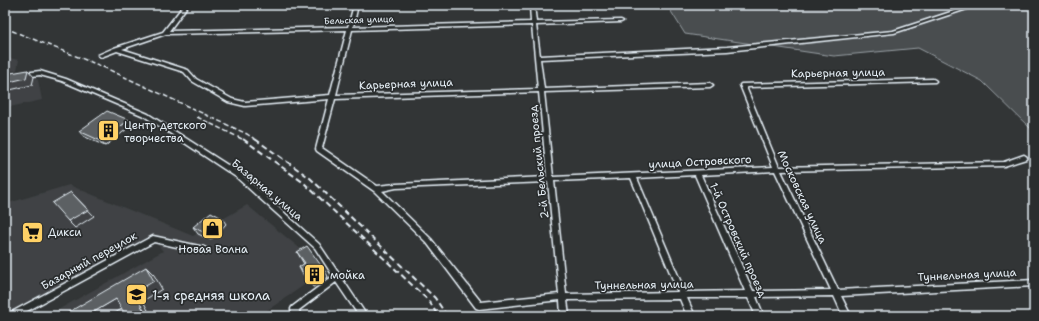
<svg xmlns="http://www.w3.org/2000/svg" width="1039" height="321" font-family="'Shantell Sans',sans-serif">
<rect width="100%" height="100%" fill="#323536"/>
<filter id="ink" filterUnits="userSpaceOnUse"><feTurbulence type="fractalNoise" baseFrequency=".025" numOctaves="2"/><feDisplacementMap in="SourceGraphic" scale="8" xChannelSelector="R" yChannelSelector="G"/><feConvolveMatrix kernelMatrix="1 2 1 2 8 2 1 2 1" color-interpolation-filters="sRGB"/></filter>
<g filter="url(#ink)">
<path fill="#3f4244" d="M5,57L19,60L17,70L5,73Z
M34,76L38,80L42,100L5,108V82Z
M69,185L193,236L247,205L302,250L316,277L259,316H47L163,251L153,239L13,315L5,294V204Z"/>
<path fill="#494d4f" stroke="#989fa4" d="M667,5H1034V132L982,81L918,48L834,56L685,34Z"/>
<g fill="none" stroke-linecap="round" stroke-linejoin="round">
<defs>
<path id="street" d="M184,5H188L169,31L348,27L354,5H358L353,27L531,22L530,5H534L536,22L621,20L623,21L621,22L536,25L540,56L727,47L893,31L972,5H979L894,33L727,51L540,59L544,89L710,83L713,85L710,87L544,92L553,177L773,167L740,85L741,84L933,79L935,80L936,81L935,82L746,87L779,167L1004,162L1024,155L1027,157L1026,159L1004,166L781,171L838,290L1034,280V286L841,296L851,316H843L834,296L756,297L764,316H756L748,298H687L695,316H687L680,299L567,300L569,316H561L560,300L479,309L476,308L427,243L374,191L317,151L316,149L329,99L245,106L228,102L192,81L184,72L117,51L101,57L98,55L114,48L163,32ZM532,25L538,89L336,95L352,30ZM347,30L330,95L245,102L232,99L196,79L188,70L122,49L166,34ZM539,92L547,177L396,184L377,186L322,148L335,99ZM775,171L831,290L753,291L701,175ZM695,175L745,291L685,292L637,178ZM631,178L678,292L566,294L554,181ZM548,182L559,294L481,302L431,239L382,191L396,188Z
M40,71L66,79L148,114L240,173L319,244L367,316H359L336,282L299,310L300,316H292L291,309L292,307L333,276L315,248L236,177L144,116L62,81L40,75L24,77L21,75L24,73Z
M153,236L204,247L206,248L207,250L206,252L204,253L154,242L18,316H7L8,314Z"/>
</defs>
<use href="#street" stroke="#e8f1f8" stroke-width="3"/>
<use href="#street" fill="#2a2d2e" fill-rule="evenodd"/>
<path stroke="#e8f1f8" stroke-width="1.5" stroke-dasharray="5 2.5" stroke-linecap="butt" d="M5,28L101,66L247,134L256,140
M197,117L244,140"/>
<path stroke="#e8f1f8" stroke-width="2" stroke-dasharray="6 3.5" stroke-linecap="butt" d="M243,139L304,183L429,301L438,316
M255,139L310,178L435,298L447,316"/>
</g>
<path fill="#4f5355" stroke="#e8f1f8" d="M129,120L132,125L105,146L83,136L79,131Z
M226,224L211,240L198,234L193,227Z
M297,252L325,271L328,277L313,287L302,273L299,267L304,264Z"/>
<path fill="#404345" stroke="#e8f1f8" d="M28,70L34,77L32,85L5,91V83Z
M129,120L132,125L105,146L101,141Z
M71,192L94,216L75,228L68,221Z
M222,218L226,224L211,240L207,234Z
M146,267L154,275L162,289L143,301L151,316H147L134,293Z
M325,271L328,277L313,287L310,281Z
M116,299L125,307L110,316H87Z"/>
<path fill="#5c6063" stroke="#e8f1f8" d="M28,70L26,78L5,83V74Z
M107,111L129,120L101,141L79,131Z
M71,192L88,210L68,221L52,203Z
M211,212L222,218L207,234L193,227Z
M307,246L325,271L310,281L299,267L305,263L297,252Z
M146,267L154,281L134,293L147,316H126L116,299L87,316H62Z
M155,312L157,316H149Z"/>
</g>
<defs>
<symbol id="building-square" viewBox="-11 -11 22 22"><rect x="-9" y="-9" width="18" height="18" rx="4" fill="#ffd166" stroke="#2a2d2e"/><path d="M-4-6H4V6H1V3H-1V6H-4ZM-2.5-4.3h1.7v1.8h-1.7ZM.8-4.3h1.7v1.8H.8ZM-2.5-1h1.7V.8h-1.7ZM.8-1h1.7V.8H.8Z" fill="#111"/></symbol>
<symbol id="shop-square" viewBox="-11 -11 22 22"><rect x="-9" y="-9" width="18" height="18" rx="4" fill="#ffd166" stroke="#2a2d2e"/><path d="M-5-2.5h2.3a2.7 3.5 0 0 1 5.4 0H5L5.5 6h-11ZM-1.5-2.5h3a1.5 2.3 0 0 0-3 0Z" fill="#111"/></symbol>
<symbol id="supermarket-square" viewBox="-11 -11 22 22"><rect x="-9" y="-9" width="18" height="18" rx="4" fill="#ffd166" stroke="#2a2d2e"/><path d="M-6-5.5h2.5l.6 2H6L4.5 2H-2.5L-4.4-4H-6ZM-1.5 3.2a1.3 1.3 0 1 0 .1 0ZM3 3.2a1.3 1.3 0 1 0 .1 0Z" fill="#111"/></symbol>
<symbol id="school-square" viewBox="-11 -11 22 22"><rect x="-9" y="-9" width="18" height="18" rx="4" fill="#ffd166" stroke="#2a2d2e"/><path d="M0-5L7-2L0 1L-7-2ZM-4 1L0 2.5L4 1V4Q0 6-4 4Z" fill="#111"/></symbol>
</defs>
<g fill-rule="evenodd">
<use href="#building-square" x="96" y="118" width="25" height="25"/>
<use href="#shop-square" x="200" y="216" width="25" height="25"/>
<use href="#supermarket-square" x="20" y="220" width="25" height="25"/>
<use href="#building-square" x="302" y="262" width="25" height="25"/>
<use href="#school-square" x="124" y="282" width="25" height="25"/>
</g>
<g text-anchor="middle" dominant-baseline="central" stroke-width="3.5" stroke-linejoin="round" paint-order="stroke">
<g font-size="9" fill="#e8f1f8" stroke="#2a2d2e">
<text transform="translate(359 20) rotate(-2)">Бельская улица</text>
</g>
<g font-size="11" fill="#e8f1f8" stroke="#2a2d2e">
<text transform="translate(838 73) rotate(-1)">Карьерная улица</text>
<text transform="translate(406 84) rotate(-2)">Карьерная улица</text>
<text transform="translate(539 162) rotate(-96)">2-й Бельский проезд</text>
<text transform="translate(700 162) rotate(-3)">улица Островского</text>
<text transform="translate(267 190) rotate(40)">Базарная улица</text>
<text transform="translate(802 197) rotate(65)">Московская улица</text>
<text transform="translate(738 240) rotate(66)">1-й Островский проезд</text>
<text transform="translate(89 261) rotate(-29)">Базарный переулок</text>
<text transform="translate(967 275) rotate(-3)">Туннельная улица</text>
<text transform="translate(644 285) rotate(-1)">Туннельная улица</text>
</g>
<g font-size="11" fill="#e8f1f8" stroke="#2a2d2e" text-anchor="start">
<text x="124" y="125">Центр детского<tspan x="124" dy="13">творчества</tspan></text>
<text x="48" y="232">Дикси</text>
<text x="213" y="249" text-anchor="middle">Новая Волна</text>
<text x="330" y="275">мойка</text>
</g>
<g font-size="13" fill="#e8f1f8" stroke="#2a2d2e" text-anchor="start">
<text x="152" y="295">1-я средняя школа</text>
</g>
</g>
<rect width="1039" height="321" fill="none" stroke="#2a2d2e" stroke-width="20"/>
<rect x="10" y="10" width="1019" height="301" fill="none" stroke="#e8f1f8" stroke-width="1.5" filter="url(#ink)"/>
</svg>
